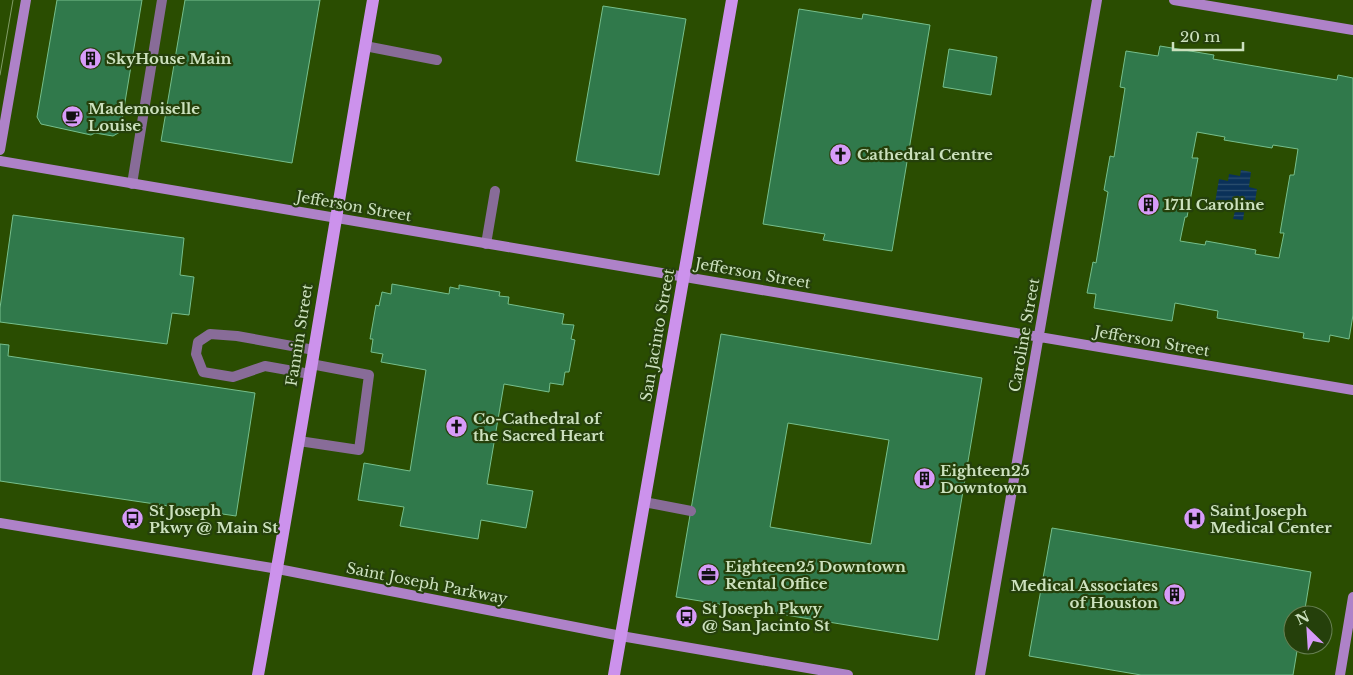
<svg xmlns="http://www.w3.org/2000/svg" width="1353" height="675" font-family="'Libre Baskerville',serif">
<defs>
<pattern id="water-rules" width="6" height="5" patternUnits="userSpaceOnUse" patternTransform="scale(1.25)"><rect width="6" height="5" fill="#0a3159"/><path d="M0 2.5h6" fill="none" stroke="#2c4f6f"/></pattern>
</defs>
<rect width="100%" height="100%" fill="#2a4d01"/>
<path fill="url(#water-rules)" d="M1241,170L1251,172L1249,187L1257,189L1254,208L1245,207L1243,220L1233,219L1235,211L1224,209L1225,205L1215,203L1219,179L1228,181L1229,174L1240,176Z"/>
<path fill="#30794b" stroke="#76bf8c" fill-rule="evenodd" d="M57,0H142L120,132L113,136L95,133L91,135L41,124L37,117Z
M185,0H320L292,163L161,141Z
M603,6L686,19L659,175L576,161Z
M799,9L862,19L863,14L930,25L892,251L823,240L825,234L763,224Z
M1160,46L1214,55L1213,59L1337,80L1338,75L1353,78V315L1349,339L1330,335L1329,342L1303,338L1304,333L1217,318L1218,311L1175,303L1172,321L1094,308L1096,294L1087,293L1093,262L1096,263L1108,192L1104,190L1110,156L1114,157L1125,88L1120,87L1126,51L1158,56ZM1197,132L1225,137L1224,140L1272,148L1273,145L1298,149L1294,175H1290L1280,233H1284L1279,258L1255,254L1256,250L1206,241L1205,245L1180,241L1185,217H1187L1198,158H1192Z
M949,49L997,57L991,95L943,87Z
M13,215L184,238L180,275L194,277L189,315L172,313L167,344L0,322V308Z
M392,284L449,294L450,287L459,289V285L500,292L499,296L509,297L508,304L564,314L562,324L574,325L571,339L575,340L569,372H565L563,385L550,383L549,392L504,384L487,484L533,491L526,528L481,520L478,539L400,526L404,507L358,500L364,463L410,471L426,370L381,362L383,354L371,352L373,339H370L376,305L379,306L382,292L391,294Z
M721,334L982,378L938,640L676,597ZM788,423L889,440L871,544L770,527Z
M0,344L9,345L8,356L255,393L236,516L0,481Z
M1052,528L1311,572L1304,615H1293V645H1298L1293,675H1141L1029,656Z"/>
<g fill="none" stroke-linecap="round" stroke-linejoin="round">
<path stroke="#886c98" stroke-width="10" d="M365,46L437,60
M132,184L162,0
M486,244L495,191
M310,374L265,366L233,377L203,372L196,354L198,342L210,334L237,336L314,350
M299,441L359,450L369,375L311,364
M644,502L691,511"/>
<path stroke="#ae82c8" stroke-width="10" d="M1174,0L1353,30
M0,150L26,0
M0,161L1353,390
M0,523L278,569L621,636L848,675
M980,675L1097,0
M1340,675L1353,597"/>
<path stroke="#cc92ec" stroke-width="12" d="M258,675C299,450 334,225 373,0
M614,675L732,0"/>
<path stroke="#809c66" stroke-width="1" d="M0,75L13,0"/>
</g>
<defs>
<symbol id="building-disc" viewBox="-11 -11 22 22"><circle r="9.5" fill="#d79bf9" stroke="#25400b"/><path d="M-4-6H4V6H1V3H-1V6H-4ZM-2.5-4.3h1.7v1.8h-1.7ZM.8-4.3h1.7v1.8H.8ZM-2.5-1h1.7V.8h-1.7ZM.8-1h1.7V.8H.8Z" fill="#111"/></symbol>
<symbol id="cafe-disc" viewBox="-11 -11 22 22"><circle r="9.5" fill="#d79bf9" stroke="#25400b"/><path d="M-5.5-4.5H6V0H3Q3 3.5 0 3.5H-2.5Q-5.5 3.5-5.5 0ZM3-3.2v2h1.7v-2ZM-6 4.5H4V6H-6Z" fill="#111"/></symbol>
<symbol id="church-disc" viewBox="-11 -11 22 22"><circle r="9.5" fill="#d79bf9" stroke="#25400b"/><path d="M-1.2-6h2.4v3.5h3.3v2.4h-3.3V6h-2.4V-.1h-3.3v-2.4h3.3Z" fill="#111"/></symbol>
<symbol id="bus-disc" viewBox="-11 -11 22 22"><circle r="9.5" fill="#d79bf9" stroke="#25400b"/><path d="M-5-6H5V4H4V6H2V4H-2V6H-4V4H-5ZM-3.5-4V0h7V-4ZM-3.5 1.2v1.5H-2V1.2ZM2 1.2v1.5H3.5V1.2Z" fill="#111"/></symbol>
<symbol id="hospital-disc" viewBox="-11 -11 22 22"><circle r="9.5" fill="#d79bf9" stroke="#25400b"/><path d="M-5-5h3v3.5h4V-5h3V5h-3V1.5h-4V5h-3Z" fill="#111"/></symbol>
<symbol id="office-disc" viewBox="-11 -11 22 22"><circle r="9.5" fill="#d79bf9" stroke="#25400b"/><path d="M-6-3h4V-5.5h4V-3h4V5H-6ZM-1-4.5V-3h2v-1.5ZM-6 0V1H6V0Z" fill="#111"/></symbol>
</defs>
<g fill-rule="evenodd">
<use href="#building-disc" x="78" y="46" width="25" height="25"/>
<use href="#cafe-disc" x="60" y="104" width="25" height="25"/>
<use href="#church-disc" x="828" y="142" width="25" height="25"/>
<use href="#building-disc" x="1136" y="192" width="25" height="25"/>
<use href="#church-disc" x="444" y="414" width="25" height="25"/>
<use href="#building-disc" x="912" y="466" width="25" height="25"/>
<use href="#bus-disc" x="120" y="506" width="25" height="25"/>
<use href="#hospital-disc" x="1182" y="506" width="25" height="25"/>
<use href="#office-disc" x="696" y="562" width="25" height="25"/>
<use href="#building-disc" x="1162" y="582" width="25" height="25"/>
<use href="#bus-disc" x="674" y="604" width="25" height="25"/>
</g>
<g text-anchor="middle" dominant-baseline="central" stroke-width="4.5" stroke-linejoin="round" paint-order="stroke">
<g font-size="15" font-weight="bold" fill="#cce1be" stroke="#25400b" text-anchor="start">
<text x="106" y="58">SkyHouse Main</text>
<text x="88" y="108">Mademoiselle<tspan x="88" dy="17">Louise</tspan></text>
<text x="857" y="154">Cathedral Centre</text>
<text x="1164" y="204">1711 Caroline</text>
<text x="473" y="418">Co-Cathedral of<tspan x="473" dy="17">the Sacred Heart</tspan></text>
<text x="940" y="470">Eighteen25<tspan x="940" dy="17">Downtown</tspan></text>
<text x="149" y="510">St Joseph<tspan x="149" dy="17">Pkwy @ Main St</tspan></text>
<text x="1210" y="510">Saint Joseph<tspan x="1210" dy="17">Medical Center</tspan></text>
<text x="725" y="566">Eighteen25 Downtown<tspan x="725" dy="17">Rental Office</tspan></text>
<text x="1158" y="585" text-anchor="end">Medical Associates<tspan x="1158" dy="17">of Houston</tspan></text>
<text x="702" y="608">St Joseph Pkwy<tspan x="702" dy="17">@ San Jacinto St</tspan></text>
</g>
<g font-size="15" fill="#cce1be" stroke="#25400b">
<text transform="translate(354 206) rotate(10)">Jefferson Street</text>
<text transform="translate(753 273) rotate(10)">Jefferson Street</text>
<text transform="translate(299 335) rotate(-81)">Fannin Street</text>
<text transform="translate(657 335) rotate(-80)">San Jacinto Street</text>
<text transform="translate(1024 335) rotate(-80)">Caroline Street</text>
<text transform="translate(1152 341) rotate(10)">Jefferson Street</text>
<text transform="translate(427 583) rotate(11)">Saint Joseph Parkway</text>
</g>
</g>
<g transform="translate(1308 630) rotate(335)"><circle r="24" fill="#25400b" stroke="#688053"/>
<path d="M0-4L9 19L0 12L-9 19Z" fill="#d79bf9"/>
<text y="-8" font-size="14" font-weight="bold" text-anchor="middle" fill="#cce1be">N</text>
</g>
<path d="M1173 42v8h70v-8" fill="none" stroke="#cce1be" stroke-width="2.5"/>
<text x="1180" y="42" font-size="15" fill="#cce1be" stroke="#25400b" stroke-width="4" paint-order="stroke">20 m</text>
</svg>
